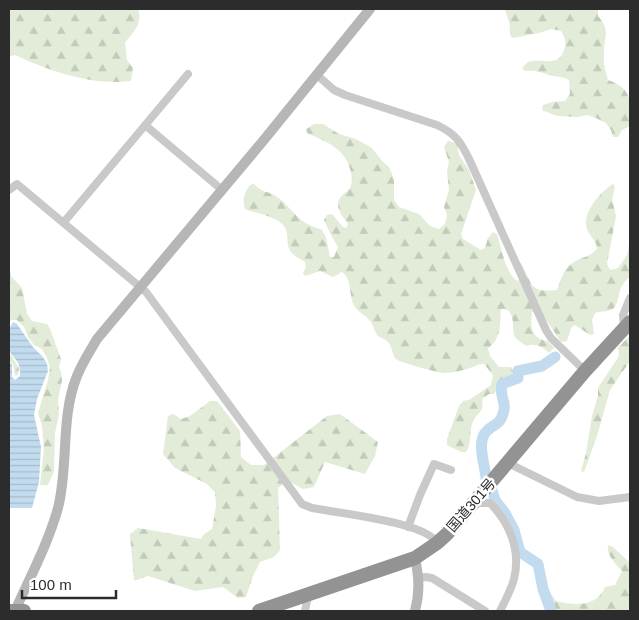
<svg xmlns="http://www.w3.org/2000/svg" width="639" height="620" font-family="Helvetica,'Noto Sans JP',sans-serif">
<defs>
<pattern id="forest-firs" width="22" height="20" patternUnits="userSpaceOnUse" patternTransform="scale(1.25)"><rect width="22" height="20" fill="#e2ecd8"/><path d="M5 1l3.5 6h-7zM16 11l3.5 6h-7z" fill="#c2cbba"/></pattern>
<pattern id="water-rules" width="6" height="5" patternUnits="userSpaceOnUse" patternTransform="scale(1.25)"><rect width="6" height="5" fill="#c2dbee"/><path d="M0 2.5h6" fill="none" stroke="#a7bccc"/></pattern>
</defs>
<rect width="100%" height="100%" fill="#fff"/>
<path fill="url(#forest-firs)" d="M9,9H138C143,24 134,31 125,43L127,60L133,68L131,81C92,86 50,71 15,55L9,57Z
M505,9H598V16C611,31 604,35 604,53C603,62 605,71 608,80C634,89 630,102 630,126L622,130L618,137H613L611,130L606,123L594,117L587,115L578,117L557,116L542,110L543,105L552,102L565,101L570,94L569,80C562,76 556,77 549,75C539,72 537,70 525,71L522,68C523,67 527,63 528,62C541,57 558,69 564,50C567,43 565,38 561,31L552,29L539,33L512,38C508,32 511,28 509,21C507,16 506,14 505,9Z
M314,124H323L339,134L356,139L372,148L382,161L389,167L394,179V200L399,207L419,214L430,226L439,229L445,224L447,215L444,207L449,190L447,171L449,162L444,147L448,141L457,143L459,155L469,170L476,190L461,234L463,239L481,250L485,248L488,238L493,232L497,234C501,247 506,276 518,281L524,277L518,262L521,263C533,285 529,293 557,290C560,282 563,271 570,265C578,257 588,259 597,249C597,241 590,237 587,229C581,214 601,191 613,184L615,187L612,199L616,216L607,264L610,270L618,268L627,255L630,240V277C614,288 622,305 611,310C607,312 600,311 595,313L592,320L594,334L590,335L575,325L571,328L567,341L561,342L539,309L532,312C530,329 531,338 549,342L554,348L549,353C541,346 536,343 526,346C523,343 518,341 516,338C510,331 517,321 508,310L501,309C500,323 501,340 488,348L490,356L499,367H511L514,372L511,378L503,380L494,394H489L482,399C485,413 476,413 472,424C469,434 472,444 466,452H461L447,445V439L459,406L463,401L469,400L491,385L493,375L484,364C479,364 477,365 473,367C464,370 453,373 444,373C438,373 399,362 396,359C392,354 392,346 388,342C385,339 381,338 378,336C374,331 374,327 371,322C367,316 359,313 355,307C348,296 353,280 342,272L333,277L320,271L305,276L303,273L306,267L305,262C301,259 295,257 292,253C284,245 291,231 282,224C272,215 257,214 245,209C242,199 244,193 250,185L254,184C264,194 265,190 274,195C286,202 293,214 304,222C309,226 316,227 322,230L326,237L330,257H334L338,247L331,235L324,220L327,215L332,214L343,227L346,228L348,224C344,218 337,211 338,203C339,196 346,193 350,188C352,183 352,178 351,173C347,149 327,142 307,133L306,129Z
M9,262L11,276L22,288L27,314L32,321L47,324L50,329L61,359L59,367L61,372L62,381L58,399L59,415L55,433L54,471L48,485H40L44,448L42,426L38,413L48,380L50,367L47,358L42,349L34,345L28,337L24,327L17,320H11L9,324Z
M630,336V361L610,390L597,436L584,472L581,471L586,453L592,416L598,396V388L619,356L618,347Z
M9,352L19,368L18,375L15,376L13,364L9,361Z
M210,401H217L240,431L241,457L251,465H264L327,416L340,414L378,442L375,456L365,474L325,462L314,487L303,489L288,481L278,488L280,550L274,557L260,562L253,576L246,597L238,598L223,587L195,591L148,576L134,581L130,534L138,528L201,539L204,534L212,529L216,506L215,492L207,484L175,468L163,454L168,416L173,414L181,419L190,416Z
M608,545L613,547L630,563V611H552L547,596L549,591L556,601C575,606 597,607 605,587L615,585L622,571C616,564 606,555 608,545Z"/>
<path fill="url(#water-rules)" d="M13,322L17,324L33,347L43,357L47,364L48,371L37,399L34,415L41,447L39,482L32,508H9V363L12,364V377L15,380L20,376C21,361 15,361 9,350C6,342 8,329 13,322Z"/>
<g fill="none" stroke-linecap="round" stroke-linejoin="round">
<path stroke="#c2dbee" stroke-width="11" d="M486,478C485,465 477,444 485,433C492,423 500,428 504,410C506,400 499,397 502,384L518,378V371L542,366L555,357
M492,490L495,500L505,513L514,530L520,552L538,564L543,589L551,611"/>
<path stroke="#c9c9c9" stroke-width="8" d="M317,75L334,90L345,95L437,125C456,134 461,142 470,161L546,330L551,338L585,371
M145,125L221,189
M9,190L17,184L146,292L302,504L312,508C337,513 426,522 437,543
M64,222L188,74
M624,327L623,315L630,298
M508,463L577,497L599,501L630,497
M476,500L479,503H490C510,523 521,551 514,579C511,590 505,601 500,611
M408,527L420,495L434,464L451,470
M419,578L426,577L432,578L485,611
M305,611L307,601L305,595"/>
<path stroke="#b6b6b6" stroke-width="10" d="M15,611C30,577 48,544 58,508C69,465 60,418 77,376C82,363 90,351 97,339L263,141L370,9
M415,611C420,592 419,577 415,558"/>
<path stroke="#939393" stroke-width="14" d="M10,611H24
M259,611L415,558L437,543L447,534L585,371L630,322"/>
</g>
<g text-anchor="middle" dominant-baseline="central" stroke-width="5" stroke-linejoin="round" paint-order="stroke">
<g font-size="14" fill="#2c2c2c" stroke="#fff">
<text transform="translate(471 505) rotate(-49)">国道301号</text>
</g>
</g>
<rect width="639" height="620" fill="none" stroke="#2c2c2c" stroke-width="20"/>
<path d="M22 590v8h94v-8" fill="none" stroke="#2c2c2c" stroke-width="2.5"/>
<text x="30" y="590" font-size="15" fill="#2c2c2c" stroke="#ffffff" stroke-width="4" paint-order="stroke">100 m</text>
</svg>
